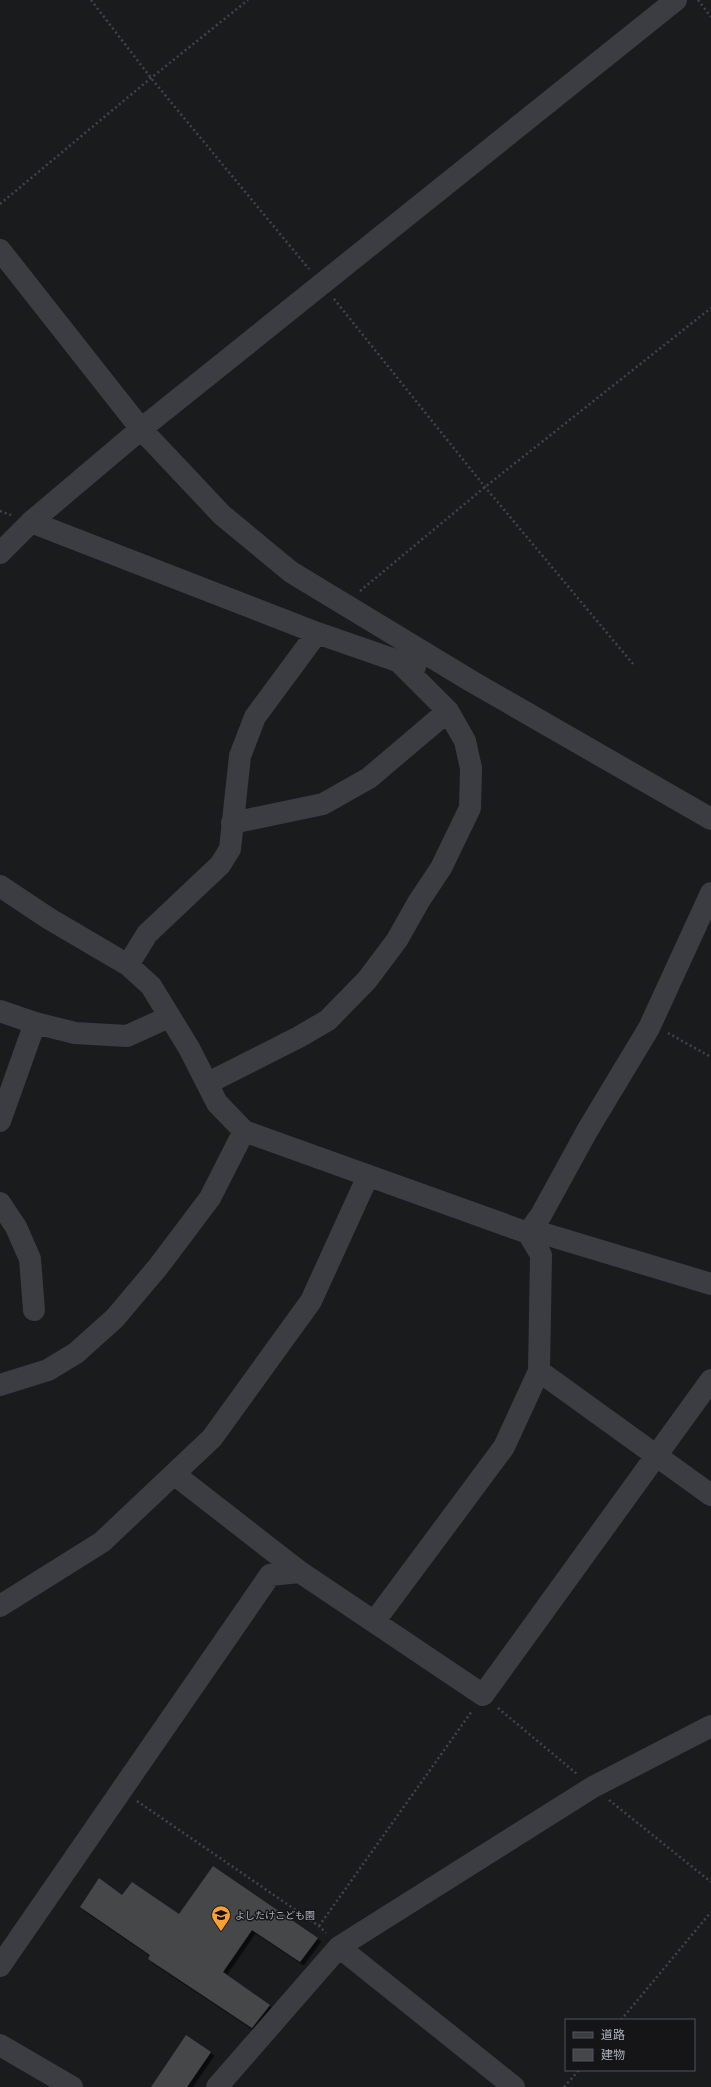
<svg xmlns="http://www.w3.org/2000/svg" width="711" height="2087" font-family="Quicksand,'Noto Sans JP',sans-serif">
<defs>
<filter id="shadow"><feDropShadow dx="3.5" dy="3.5" stdDeviation="0" flood-color="#0009"/></filter>
</defs>
<rect width="100%" height="100%" fill="#1a1b1d"/>
<path fill="#44464a" filter="url(#shadow)" d="M213,1866L318,1938L300,1962L252,1930L223,1972L270,2005L252,2028L148,1959L150,1955L80,1907L99,1878L122,1895L132,1882L179,1914Z
M186,2035L211,2052L187,2087H151Z"/>
<g fill="none" stroke-linecap="round" stroke-linejoin="round">
<path stroke="#414449" stroke-width="2.5" stroke-dasharray="2 3" stroke-linecap="butt" d="M91,0L151,78L309,269
M698,0L711,17
M0,204L151,78L248,0
M334,299L485,487L633,664
M0,511L11,515
M360,591L485,487L711,308
M668,1033L711,1057
M498,1708L577,1774
M609,1800L711,1882
M137,1801L319,1926L326,1933
M319,1926L472,1711
M621,2020L711,1912
M564,2087L579,2070"/>
<path stroke="#3b3d42" stroke-width="22" d="M0,250L141,429L222,515L291,572L471,681L711,819
M31,522L317,633L415,667
M0,553L31,522L141,429L676,0
M232,823L323,804L369,778L448,711
M0,886L48,918L128,965L151,986L189,1048L217,1103L244,1131L528,1233L545,1234L711,1284
M128,965L147,934L220,865L230,849L240,756L255,717L317,633
M0,1011L35,1023L75,1033L127,1036L169,1017
M208,1083L299,1037L328,1020L367,980L397,940L419,901L441,868L470,808L471,768L465,741L448,711L400,663
M0,1121L35,1023
M0,1203L16,1227L30,1259L34,1310
M528,1233L541,1215L587,1131L649,1028L711,893
M539,1371L711,1495
M0,1385L48,1370L76,1353L115,1318L158,1267L210,1198L244,1131
M174,1474L300,1572
M0,1606L102,1542L212,1438L311,1301L368,1176
M374,1622L504,1447L539,1371L541,1255L528,1233
M339,1947L514,2087
M0,1966L270,1575L300,1572L483,1695L711,1380
M0,2045L72,2087
M217,2087L339,1947L593,1787L711,1726"/>
</g>
<defs>
<symbol id="school-pin" viewBox="-11 -11 22 30"><path d="M0 17L-7.5 6A9.5 9.5 0 1 1 7.5 6Z" fill="#fc9f33" stroke="#151518"/><path d="M0-5L7-2L0 1L-7-2ZM-4 1L0 2.5L4 1V4Q0 6-4 4Z" fill="#111"/></symbol>
</defs>
<g fill-rule="evenodd">
<use href="#school-pin" x="210" y="1904" width="22" height="30"/>
</g>
<g text-anchor="middle" dominant-baseline="central" stroke-width="3" stroke-linejoin="round" paint-order="stroke">
<g font-size="10" fill="#acb3bd" stroke="#151518" text-anchor="start">
<text x="235" y="1915">よしたけこども園</text>
</g>
</g>
<rect x="565" y="2019" width="130" height="52" fill="#151518" stroke="#51545a"/>
<rect x="573" y="2032" width="20" height="6" fill="#3b3d42" stroke="#51545a"/>
<text x="601" y="2039" font-size="12" fill="#acb3bd">道路</text>
<rect x="573" y="2049" width="20" height="12" fill="#44464a" stroke="#51545a"/>
<text x="601" y="2059" font-size="12" fill="#acb3bd">建物</text>
</svg>
